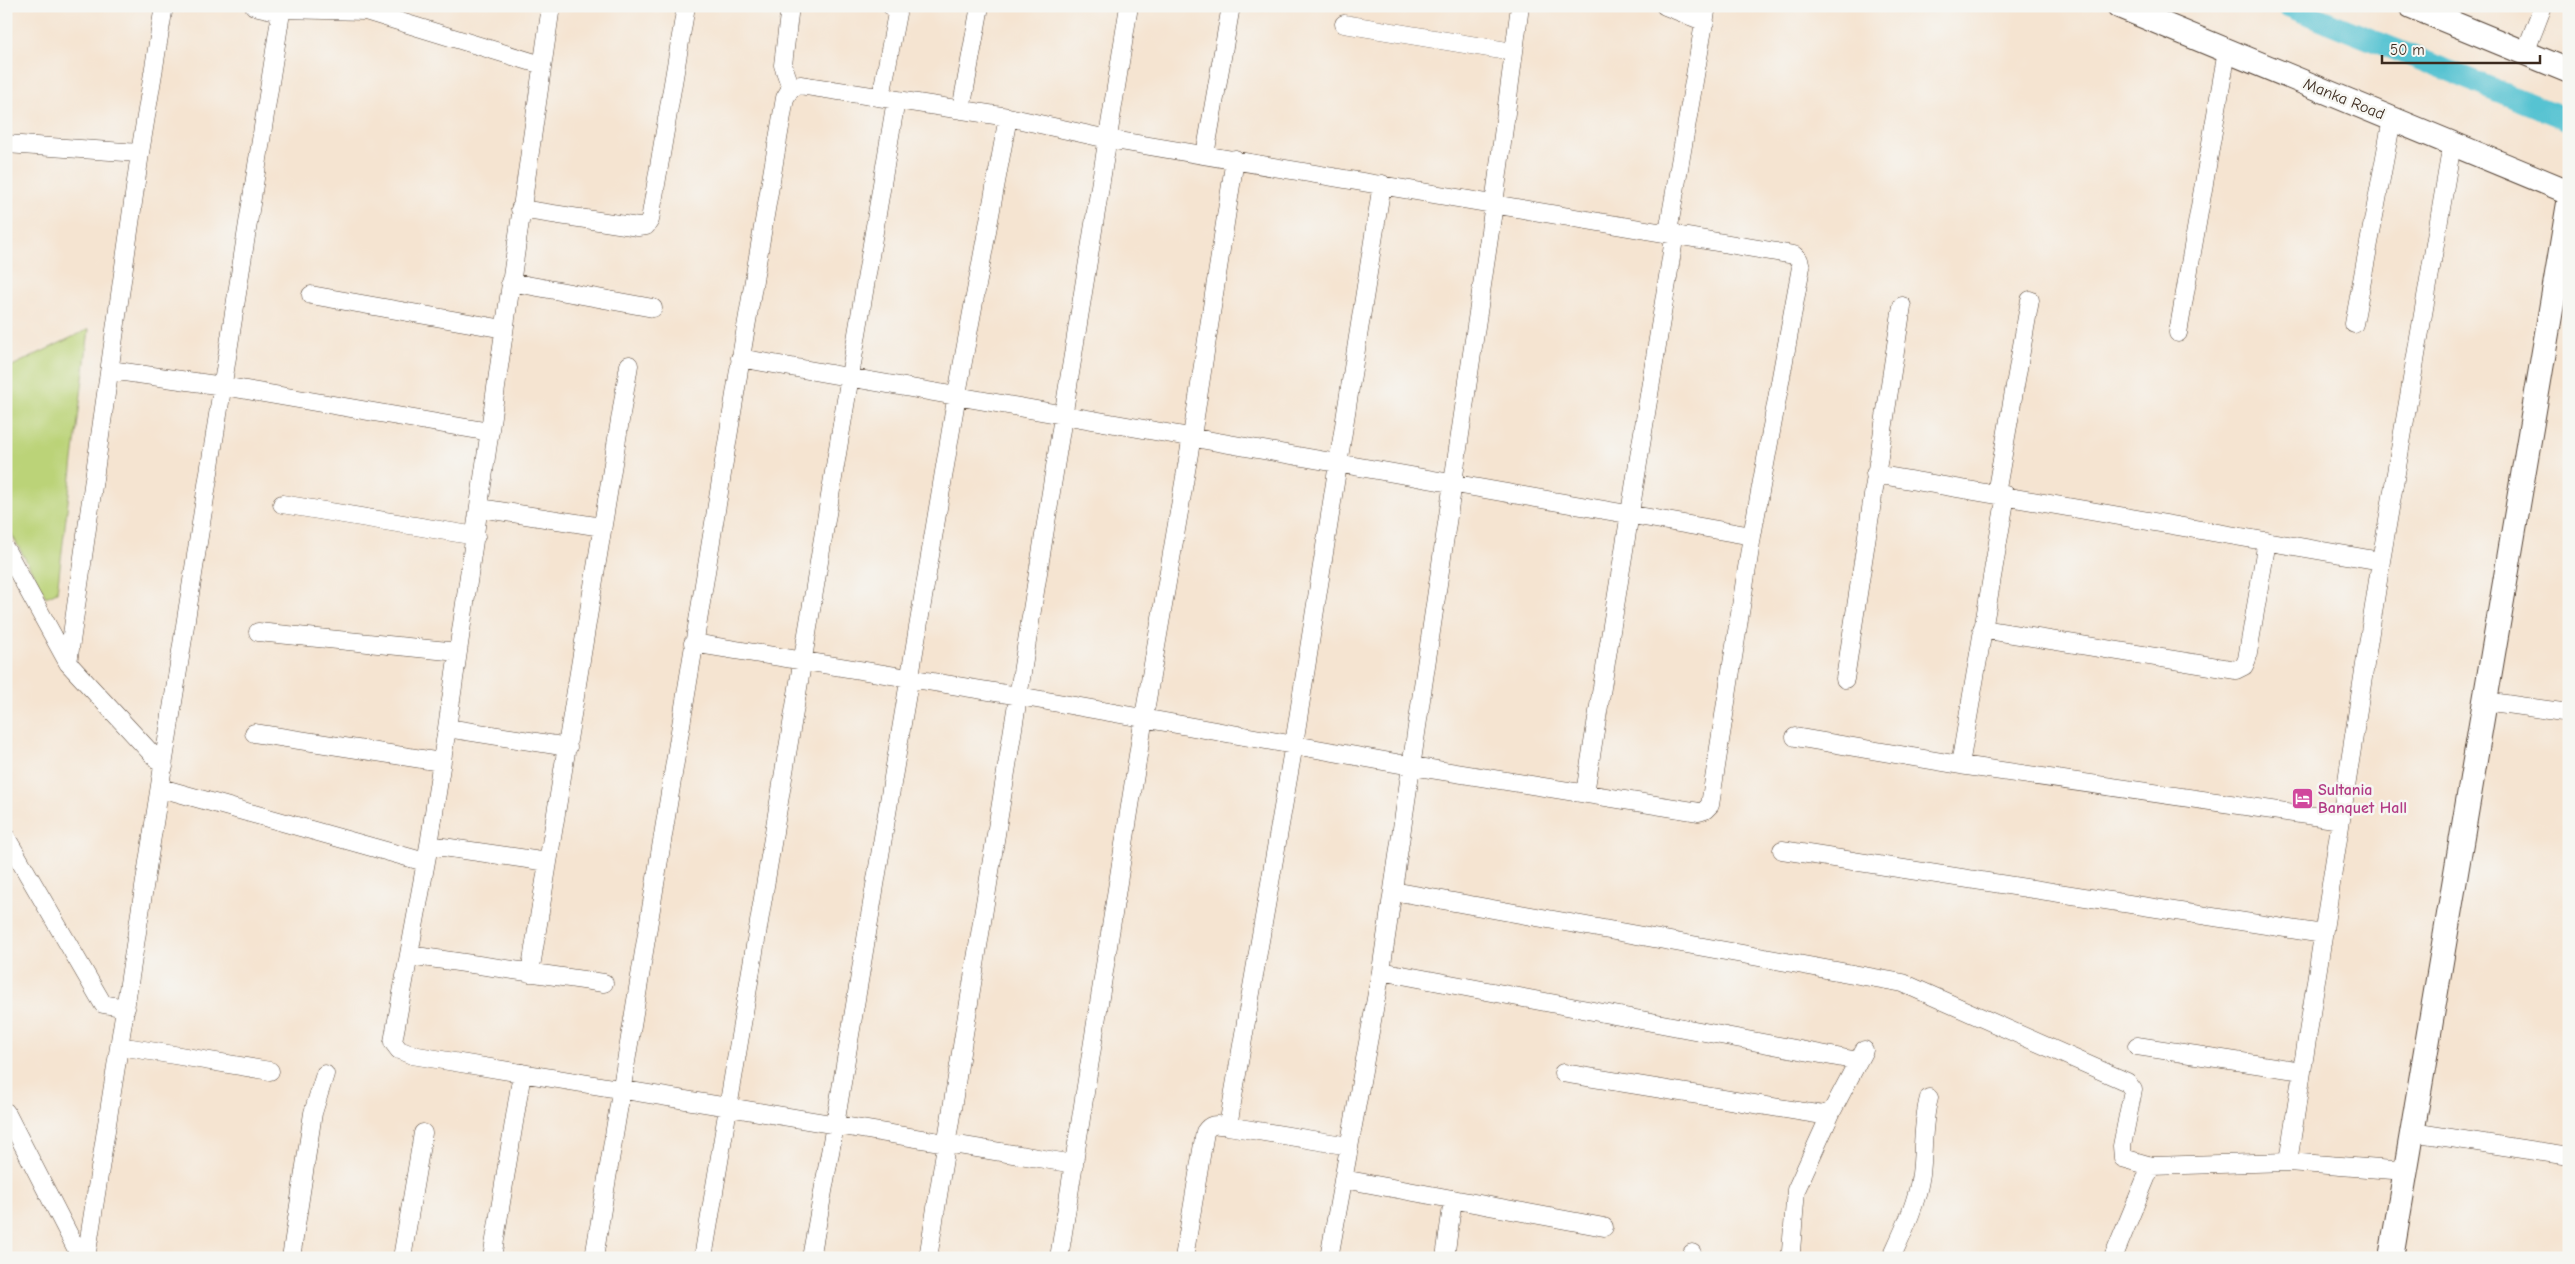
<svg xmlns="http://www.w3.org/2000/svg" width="2575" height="1264" font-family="'Comic Neue',sans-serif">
<rect width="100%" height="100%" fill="#f6f6f2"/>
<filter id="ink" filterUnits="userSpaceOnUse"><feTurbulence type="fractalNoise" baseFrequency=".02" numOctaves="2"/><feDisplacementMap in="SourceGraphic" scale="10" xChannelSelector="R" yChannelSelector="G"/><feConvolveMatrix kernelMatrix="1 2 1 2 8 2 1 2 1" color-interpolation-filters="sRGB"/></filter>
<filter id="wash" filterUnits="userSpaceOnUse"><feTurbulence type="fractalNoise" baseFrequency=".0096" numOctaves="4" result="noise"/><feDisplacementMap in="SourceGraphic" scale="20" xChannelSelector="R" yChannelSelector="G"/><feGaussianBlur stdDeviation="1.12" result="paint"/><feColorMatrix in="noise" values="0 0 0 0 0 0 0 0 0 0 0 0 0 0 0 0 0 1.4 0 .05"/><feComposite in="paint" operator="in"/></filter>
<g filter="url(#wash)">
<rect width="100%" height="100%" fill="#f5e4d1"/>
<path fill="#bbd378" stroke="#7b7e4b" d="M89,329L57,592L46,597L6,524V369Z"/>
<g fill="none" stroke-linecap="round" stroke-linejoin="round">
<path stroke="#57c3d2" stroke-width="22" d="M2288,6L2569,120"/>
</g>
</g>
<g filter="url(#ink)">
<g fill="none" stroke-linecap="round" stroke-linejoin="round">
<defs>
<path id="street" d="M254,6L281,12
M551,6L447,728L429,845L393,1042L399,1050L412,1055L1074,1164
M790,6L783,65L791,88
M1665,6L1705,22
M282,9L365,11L542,65
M1344,24L1513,52
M2525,53L2543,6
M881,97L898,8L891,6
M961,110L980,6
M6,144L140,153
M1205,155L1231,6
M520,209L638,227L646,226L650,220L686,6
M1668,232L1707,6
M510,282L653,308
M311,295L504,329
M2354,324L2392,119
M2178,333L2227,51
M740,358L1752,536
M110,370L223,386L490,432
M1875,474L2381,561
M1996,494L2030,300
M282,504L476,536
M480,508L602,527
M6,550L68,663L164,767
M1982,629L2236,670L2244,666L2247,659L2267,541
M258,632L458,652
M68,663L140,153L164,6
M1845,679L1902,306
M2485,701L2569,713
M447,728L568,747
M254,733L441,762
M1795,737L1960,765L2341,820
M1960,765L2006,495
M161,788L425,862
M1585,793L1675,233
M6,837L103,1004L126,1008
M429,845L548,862
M1782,850L2323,934
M1393,891L1903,983L2127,1082L2133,1090L2122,1146L2123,1158L2151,1166L2288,1162L2406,1171
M409,955L604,983
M1381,971L1858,1061
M530,973L629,365
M120,1046L270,1071
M2137,1046L2302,1071
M1563,1073L1823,1115L1832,1111L1864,1050
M6,1112L81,1258
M1228,1126L1294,744L1382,184
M2412,1132L2569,1156
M2288,1162L2381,561L2452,144
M1343,1179L1604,1227
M1791,1251L1796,1190L1832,1111
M86,1258L282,6
M291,1258L313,1113L325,1074
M402,1258L423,1133
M492,1258L522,1073
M594,1258C658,871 718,484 785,98L791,88L800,85L1008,117L1108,139L1794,255L1799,260L1801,267L1752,536L1710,805L1705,810L1699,812L1412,766L1019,696L693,643
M703,1258L896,100
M811,1258L835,1125L957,394L1008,117
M928,1258L1129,6
M1059,1258L1144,717L1192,436L1235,159
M1184,1258L1205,1132C1211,1122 1218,1125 1228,1126L1349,1146
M1329,1258L1381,971L1494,204L1520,6
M1445,1258L1453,1199
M1692,1258V1253
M1891,1258C1903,1232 1917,1204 1921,1174C1924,1149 1922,1123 1929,1098
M2113,1258L2151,1166"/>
<path id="secondary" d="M2119,6L2569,192
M2411,6L2569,71
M2391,1258L2569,203"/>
</defs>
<use href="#street" stroke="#574639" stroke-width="19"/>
<use href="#secondary" stroke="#574639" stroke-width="26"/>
<use href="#street" stroke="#fff" stroke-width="18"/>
<use href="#secondary" stroke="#fff" stroke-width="24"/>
</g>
</g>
<defs>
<symbol id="hotel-square" viewBox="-11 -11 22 22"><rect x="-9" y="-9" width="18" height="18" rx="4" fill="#d1479c" stroke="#f6f6f2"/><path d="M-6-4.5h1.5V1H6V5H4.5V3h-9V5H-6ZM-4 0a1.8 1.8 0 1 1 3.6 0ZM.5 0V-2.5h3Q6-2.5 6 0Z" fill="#fff"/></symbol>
</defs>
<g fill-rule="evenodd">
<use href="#hotel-square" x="2290" y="786" width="25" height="25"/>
</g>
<g text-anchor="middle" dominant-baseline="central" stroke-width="5" stroke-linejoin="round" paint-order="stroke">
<g font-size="16" fill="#3b2a1e" stroke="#f6f6f2">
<text transform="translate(2344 99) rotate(22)">Manka Road</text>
</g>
<g font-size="16" font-weight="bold" fill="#b23c85" stroke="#f6f6f2" text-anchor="start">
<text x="2318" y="790">Sultania<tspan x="2318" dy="18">Banquet Hall</tspan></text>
</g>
</g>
<rect width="2575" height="1264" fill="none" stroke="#f6f6f2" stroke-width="25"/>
<path d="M2382 55v8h158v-8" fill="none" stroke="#3b2a1e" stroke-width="2.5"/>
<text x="2390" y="55" font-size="15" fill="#3b2a1e" stroke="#f6f6f2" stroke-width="4" paint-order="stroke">50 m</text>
</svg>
